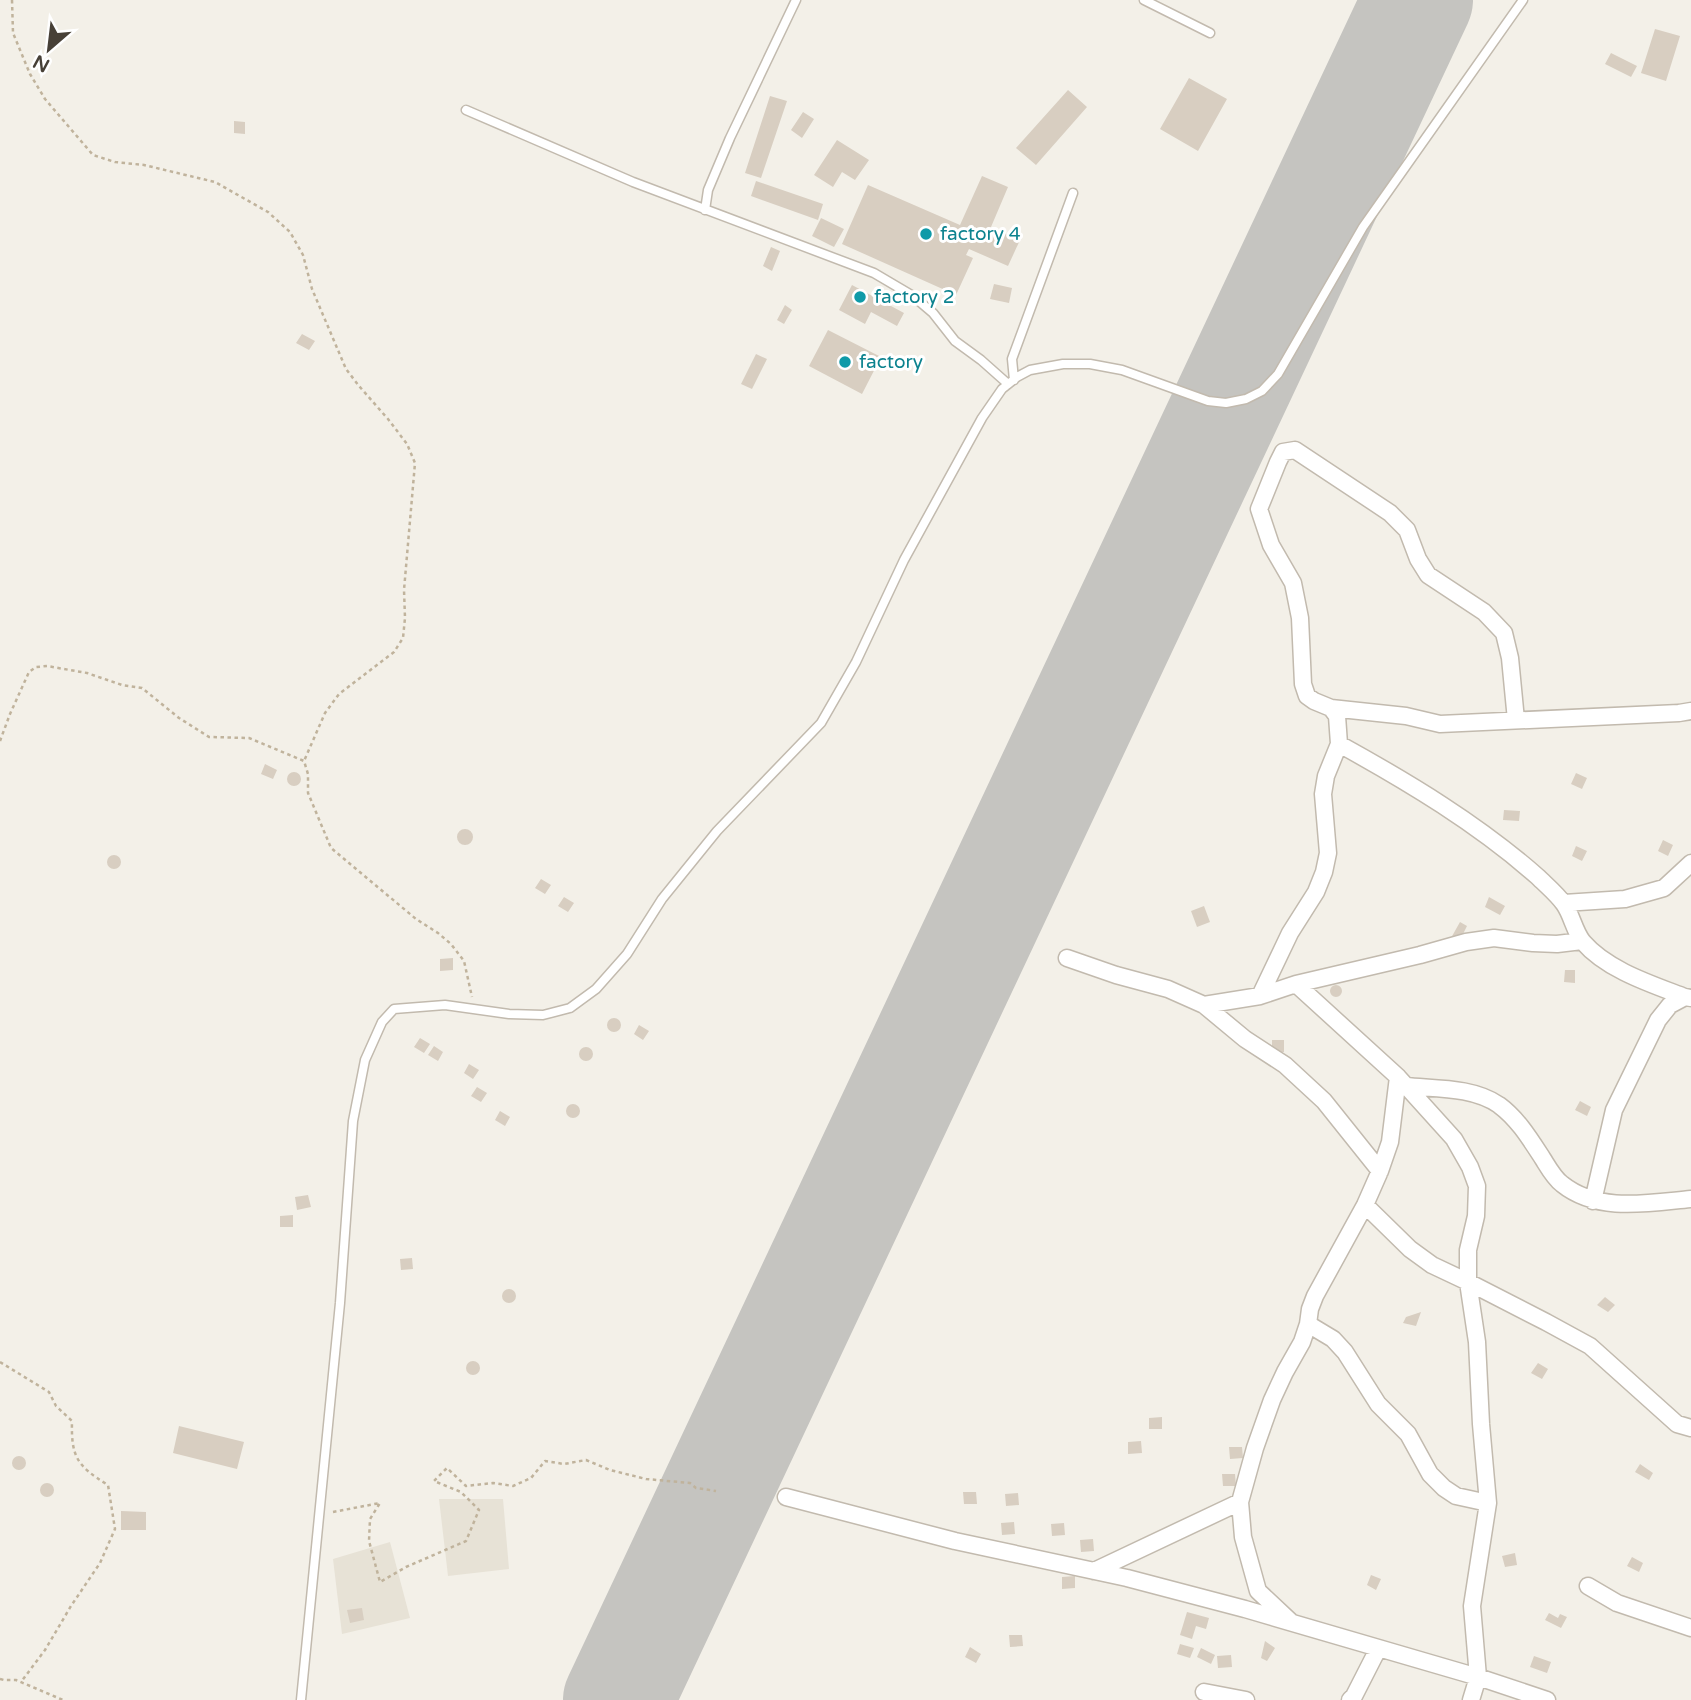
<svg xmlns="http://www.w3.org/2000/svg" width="1691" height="1700" font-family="'Varela Round',sans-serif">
<rect width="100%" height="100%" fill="#f3f0e8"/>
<path fill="#e7e2d6" d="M439,1499H503L509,1569L448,1576Z
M390,1542L410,1618L342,1634L333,1559Z"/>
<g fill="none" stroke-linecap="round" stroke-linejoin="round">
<path stroke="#c5c4c0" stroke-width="110" d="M618,1700L1418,0"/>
</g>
<path fill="#d8cec1" d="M1655,29L1680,36L1666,81L1641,73Z
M1611,53L1637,66L1631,77L1605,64Z
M1189,78L1227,99L1198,151L1160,129Z
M1068,90L1087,107L1036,165L1016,148Z
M770,96L787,101L761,178L745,173Z
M803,112L814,119L802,138L791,130Z
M234,121L245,122V134L234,133Z
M837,140L869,160L855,180L842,172L833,187L814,175Z
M982,176L1008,187L991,227L1020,240L1008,266L969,249L966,255L973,258L956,295L842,244L868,185L960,225Z
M756,181L823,204L818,220L751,196Z
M821,218L844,229L834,247L812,236Z
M771,247L780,251L772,271L763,266Z
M994,284L1012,288L1009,303L990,299Z
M852,285L904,313L897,326L871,312L865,324L839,310Z
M785,305L792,310L784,324L777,320Z
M828,330L881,357L862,394L809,366Z
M302,334L315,341L309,350L296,343Z
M756,354L767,359L752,389L741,384Z
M265,764L277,770L273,779L261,774Z
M287 779a7 7 0 1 1 14 0a7 7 0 1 1-14 0Z
M1576,773L1587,778L1582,789L1571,784Z
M1504,810L1520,811L1519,821L1503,820Z
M457 837a8 8 0 1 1 16 0a8 8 0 1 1-16 0Z
M1663,840L1673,845L1668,856L1658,851Z
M1576,846L1587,851L1582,861L1572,856Z
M107 862a7 7 0 1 1 14 0a7 7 0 1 1-14 0Z
M541,879L551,885L545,894L535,888Z
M564,897L574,903L568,912L558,906Z
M1489,897L1505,906L1500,915L1485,907Z
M1204,906L1210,922L1197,927L1191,911Z
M1460,922L1467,926L1459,942L1451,938Z
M453,958V970L440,971V959Z
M1565,970H1575V983L1564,982Z
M1330 991a6 6 0 1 1 12 0a6 6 0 1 1-12 0Z
M607 1025a7 7 0 1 1 14 0a7 7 0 1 1-14 0Z
M639,1025L649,1031L643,1040L634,1034Z
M420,1038L430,1044L424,1053L414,1047Z
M1272,1040H1284V1052H1272Z
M434,1046L443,1052L438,1061L428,1055Z
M579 1054a7 7 0 1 1 14 0a7 7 0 1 1-14 0Z
M469,1064L479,1070L473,1079L464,1073Z
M477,1087L487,1093L481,1102L471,1096Z
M1580,1101L1591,1107L1587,1116L1575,1110Z
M566 1111a7 7 0 1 1 14 0a7 7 0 1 1-14 0Z
M500,1111L510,1117L505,1126L495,1120Z
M308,1195L311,1207L297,1210L295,1197Z
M293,1215V1227H280V1216Z
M412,1258L413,1269L401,1270L400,1259Z
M502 1296a7 7 0 1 1 14 0a7 7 0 1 1-14 0Z
M1605,1297L1615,1305L1608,1312L1597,1305Z
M1421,1312L1416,1326L1403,1323L1406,1317Z
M466 1368a7 7 0 1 1 14 0a7 7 0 1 1-14 0Z
M1538,1363L1548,1369L1542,1379L1531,1373Z
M1162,1417V1429H1149V1418Z
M179,1426L244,1442L237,1469L173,1453Z
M1141,1441L1142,1453L1128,1454V1442Z
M1229,1447H1242L1243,1458L1230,1459Z
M12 1463a7 7 0 1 1 14 0a7 7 0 1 1-14 0Z
M1640,1464L1653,1473L1649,1480L1635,1472Z
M1222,1474H1235L1236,1486H1223Z
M40 1490a7 7 0 1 1 14 0a7 7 0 1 1-14 0Z
M963,1492H976L977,1504H964Z
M1018,1493L1019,1505L1006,1506L1005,1494Z
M121,1511L146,1512V1530H121Z
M1014,1522L1015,1534L1002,1535L1001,1523Z
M1064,1523L1065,1535L1052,1536L1051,1524Z
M1093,1539L1094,1551L1081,1552L1080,1540Z
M1515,1553L1517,1565L1505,1567L1502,1556Z
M1632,1557L1643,1563L1639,1572L1627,1566Z
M1371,1575L1381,1579L1376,1590L1367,1585Z
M1075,1576V1588L1062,1589V1577Z
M362,1608L364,1620L350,1623L347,1610Z
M1187,1612L1209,1618L1206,1629L1196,1626L1192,1639L1180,1635Z
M1549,1613L1558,1618L1560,1614L1567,1617L1561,1628L1545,1620Z
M1009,1635H1022L1023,1646L1010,1647Z
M1265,1641L1275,1648L1267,1661L1261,1658Z
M1180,1644L1194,1648L1190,1658L1177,1654Z
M970,1647L981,1654L976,1663L965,1657Z
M1201,1648L1215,1655L1211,1664L1197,1657Z
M1231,1655L1232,1667L1218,1668L1217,1656Z
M1534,1656L1551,1662L1547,1673L1530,1667Z"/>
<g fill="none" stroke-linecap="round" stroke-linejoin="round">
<defs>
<path id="service" d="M1144,0L1210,33
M466,110L633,182L874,273L913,296L933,313L955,341L981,360L1008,384
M705,210L708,190L730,138L796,0
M1014,380L1012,359L1073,193
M301,1700L340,1303L353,1121L365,1060L382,1022L394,1009L445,1005L509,1014L543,1015L570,1008L596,989L627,954L662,899L717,831L821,723L856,662L904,560L982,418L1002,389L1017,377L1030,370L1063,364H1090L1122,370L1208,401L1226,403L1246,399L1262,391L1278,374L1363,227L1523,0"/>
<path id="minor" d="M1331,708L1406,716L1440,724L1679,713L1691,711
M1339,744C1408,782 1478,824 1538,877C1546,885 1557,894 1564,904C1572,915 1574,931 1583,942C1607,970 1651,984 1685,997L1691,998
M1564,903L1625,899L1664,888L1691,863
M1067,958L1116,975L1168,989L1204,1005L1245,1039L1285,1065L1324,1101L1380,1171
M1296,984L1398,1077L1454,1139L1470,1167L1477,1186L1476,1216L1468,1250V1282L1477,1342L1481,1424L1488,1503L1472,1606L1478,1677L1471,1700
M1260,996L1290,933L1316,892L1324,872L1328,853L1323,794L1326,776L1339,744L1337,716L1331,708L1314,701L1307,696L1303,684L1300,618L1293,583L1271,545L1259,509L1278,462L1283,452L1295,450L1390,513L1407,530L1418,559L1428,575L1484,612L1504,633L1510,658L1516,720
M1204,1005L1260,996L1296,984L1420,955L1466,942L1494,938L1533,943L1557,944L1582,941
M1406,1086C1436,1089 1473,1087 1499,1105C1518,1119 1530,1139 1543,1159C1548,1167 1554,1178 1562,1184C1598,1213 1648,1203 1691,1199
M1593,1201L1614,1110L1658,1020L1670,1005L1685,997
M1365,1205L1410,1249L1432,1265L1468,1282L1546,1322L1590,1346L1677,1424L1691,1428
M1308,1324L1333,1339L1345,1352L1378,1404L1408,1434L1430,1474L1444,1488L1456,1496L1488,1503
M786,1497L955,1541L1127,1578L1245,1609L1478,1677L1547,1700
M1094,1571L1240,1502
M1588,1586L1617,1603L1691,1628
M1290,1621L1258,1591L1243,1537L1240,1502L1255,1448L1272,1400L1285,1372L1302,1342L1308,1324L1310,1309L1315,1296L1365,1205L1380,1171L1390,1142L1398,1077
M1204,1692L1246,1700
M1350,1700L1354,1696L1378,1649"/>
</defs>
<use href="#service" stroke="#c2baae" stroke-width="11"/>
<use href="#minor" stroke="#c2baae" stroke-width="19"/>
<path stroke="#c0b39c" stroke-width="2.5" stroke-dasharray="3.5 3.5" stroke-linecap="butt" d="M12,0L13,33L30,74L45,99L93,155L115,162L144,165L215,182L268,212L290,232L303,255L312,289L346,369L359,386L388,419L407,444L415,463L404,590L405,618L403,638L394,652L339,694L325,713L304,761
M0,741L10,714L29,672L36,667L47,666L87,673L122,685L142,688L179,718L209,737L249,738L304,761L308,774V793L331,848L416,919L438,933L451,944L464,961L472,997
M0,1362L49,1392L56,1406L72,1421C71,1457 77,1466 108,1485L115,1529L100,1563L71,1606L45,1650L21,1682
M333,1512L380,1503L370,1519L369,1541L380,1582L406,1567L466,1541L479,1510L461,1492L434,1481L447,1468L466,1486L493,1483L513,1486L531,1478L545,1461L564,1464L586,1460L610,1470L646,1479L690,1483L696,1488L716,1491
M0,1679L4,1680H16L63,1700"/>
<use href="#service" stroke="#fff" stroke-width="8"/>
<use href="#minor" stroke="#fff" stroke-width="16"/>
</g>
<g fill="#0f9aa8" stroke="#fff" stroke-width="2.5">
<circle cx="926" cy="234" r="7"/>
<circle cx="860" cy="297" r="7"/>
<circle cx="845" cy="362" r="7"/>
</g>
<g text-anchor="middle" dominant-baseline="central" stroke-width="6" stroke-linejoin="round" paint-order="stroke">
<g font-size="19" fill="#0d838f" stroke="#fff" text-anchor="start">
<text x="940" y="234">factory 4</text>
<text x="874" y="297">factory 2</text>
<text x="859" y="362">factory</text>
</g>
</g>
<g transform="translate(49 49) rotate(208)" stroke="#ffffff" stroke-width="5" paint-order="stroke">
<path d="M0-5L12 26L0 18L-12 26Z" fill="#474037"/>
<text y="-10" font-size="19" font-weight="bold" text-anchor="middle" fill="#474037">N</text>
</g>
</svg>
